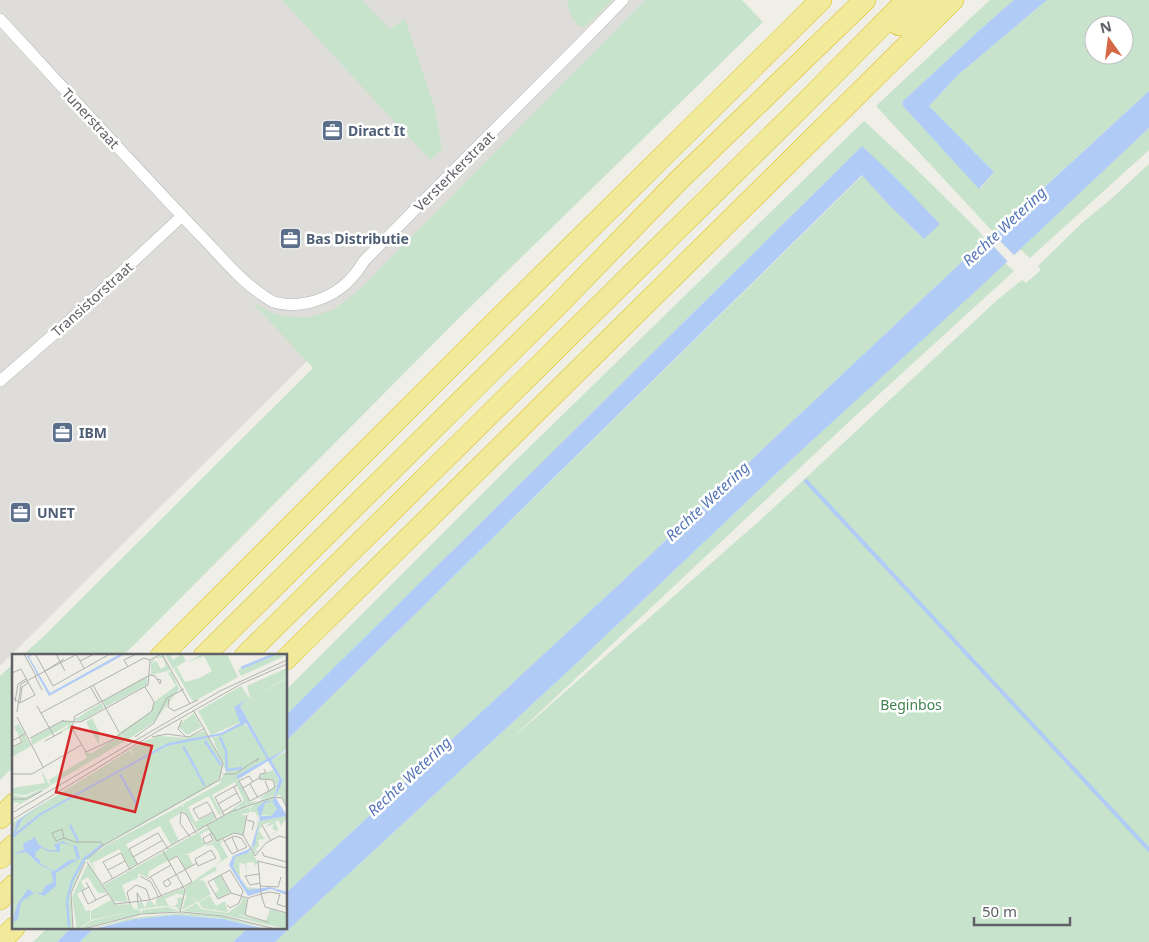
<svg xmlns="http://www.w3.org/2000/svg" width="1149" height="942" font-family="'Noto Sans',sans-serif">
<rect width="100%" height="100%" fill="#efeee7"/>
<path fill="#deddd9" d="M0,0H671L0,666Z"/>
<path fill="#c7e3cb" fill-rule="evenodd" d="M282,0H362L390,29L405,19L435,109L442,149L430,160Z
M569,0H612L583,28C573,22 569,14 567,2Z
M645,0H742L763,22L459,318L123,656H22L45,635L313,368L252,302L276,315L306,318L333,310L358,291Z
M990,0H1014L984,26L902,102L903,106L980,189L994,172L929,106L958,75L1047,0H1149V91L994,233L876,106ZM1094,25H1124V55H1094Z
M864,121L914,167L979,231L985,240L614,589L286,893V741L863,175L889,205L924,239L939,224L894,176L861,147L286,715V690L507,469Z
M1149,128V150L1030,258L1020,249Z
M1149,164V942H275L579,661L780,470L1005,263L1014,271L853,418L508,742L767,514L996,301L1022,280L1026,283L1041,270L1038,266L1083,222L1110,200Z
M14,663V766L0,780V676Z
M47,928H71L57,942H33Z
M94,928H248L233,942H80Z"/>
<path fill="#b0ccf6" d="M1014,0H1047L958,75L929,106L994,172L979,189L903,106L902,102L984,26Z
M1149,91V128L978,289L780,470L579,661L275,942H233L248,928H286V893L614,589L985,240L1001,227Z
M862,146L894,176L940,224L924,239L889,205L862,175L286,741V715Z
M71,928H94L80,942H57Z"/>
<path fill="#efeee7" d="M991,232L1016,257L1009,263L985,237Z"/>
<g fill="none" stroke-linecap="round" stroke-linejoin="round">
<path stroke="#b0ccf6" stroke-width="4" d="M806,481L1149,850"/>
<defs>
<path id="street" d="M0,19C68,93 135,167 204,239C223,259 241,281 264,296C267,298 271,301 274,302C296,309 324,301 342,287C351,280 358,271 364,261L468,156L581,43L623,0
M0,381L69,321L182,216"/>
<path id="highway" d="M899,25L928,0
M161,656L459,358L821,0
M204,656L556,307L679,180L865,0
M245,656L796,112L907,0
M286,659L953,0
M0,818L14,804
M0,858L14,845
M0,899L14,885
M0,942L14,928"/>
</defs>
<use href="#street" stroke="#b4b6ba" stroke-width="12"/>
<use href="#highway" stroke="#dcbf1a" stroke-width="22"/>
<use href="#street" stroke="#fff" stroke-width="11"/>
<use href="#highway" stroke="#f2ea9b" stroke-width="21"/>
</g>
<defs>
<symbol id="office-square" viewBox="-11 -11 22 22"><rect x="-9" y="-9" width="18" height="18" rx="4" fill="#5c6f8a" stroke="#fff"/><path d="M-6-3h4V-5.5h4V-3h4V5H-6ZM-1-4.5V-3h2v-1.5ZM-6 0V1H6V0Z" fill="#fff"/></symbol>
</defs>
<g fill-rule="evenodd">
<use href="#office-square" x="320" y="118" width="25" height="25"/>
<use href="#office-square" x="278" y="226" width="25" height="25"/>
<use href="#office-square" x="50" y="420" width="25" height="25"/>
<use href="#office-square" x="8" y="500" width="25" height="25"/>
</g>
<g text-anchor="middle" dominant-baseline="central" stroke-width="5" stroke-linejoin="round" paint-order="stroke">
<g font-size="14" fill="#5f6166" stroke="#fff">
<text transform="translate(91 118) rotate(47)">Tunerstraat</text>
<text transform="translate(454 171) rotate(-45)">Versterkerstraat</text>
<text transform="translate(92 299) rotate(-42)">Transistorstraat</text>
</g>
<g font-size="14" font-weight="bold" fill="#4e5e75" stroke="#fff" text-anchor="start">
<text x="348" y="130">Diract It</text>
<text x="306" y="238">Bas Distributie</text>
<text x="79" y="432">IBM</text>
<text x="37" y="512">UNET</text>
</g>
<g font-size="14" fill="#40834e" stroke="#fff">
<text x="911" y="704">Beginbos</text>
</g>
<g font-size="15" font-style="italic" fill="#5575b7" stroke="#fff">
<text transform="translate(1004 226) rotate(-43)">Rechte Wetering</text>
<text transform="translate(707 501) rotate(-43)">Rechte Wetering</text>
<text transform="translate(409 776) rotate(-43)">Rechte Wetering</text>
</g>
</g>
<g transform="translate(12 654)">
<rect width="275" height="275" fill="#efeee7"/>
<path d="M153,0H157L161,6L170,0L174,7L161,15ZM190,0H215L226,23L181,48L162,15L165,13L173,28L188,24L200,17L192,2L176,8ZM264,0L275,1L229,22L226,16ZM150,1L159,16L139,21V7L143,4L140,10L144,7L149,15L154,12L151,4H144ZM275,14V24L240,43L275,25V95L257,104L228,52L237,45L222,53L229,68L199,81L186,57L229,32L239,46L235,32ZM159,17L167,35L143,67L114,87L108,78L139,58L142,48L164,32L156,19ZM135,22V31L93,53L91,47ZM89,49L92,54L70,67L62,66ZM182,59L190,73L175,81L166,72ZM80,64L87,78V91L74,68ZM51,67L60,68L59,74L42,81L56,73V71L20,91L19,84ZM232,69L239,76L222,80L240,76L255,105L224,123L239,117L226,126L238,148L245,147L236,153L234,147L235,153L229,155L227,152L224,155L228,156L217,158L232,146L223,128L200,141L210,160L207,161L197,142L176,153L183,168L201,159L204,164L189,175L186,177L172,157L157,166L167,187L159,191L148,172L114,190L125,210L118,214L107,195L80,209L84,218L76,205L93,192L170,151L172,154L171,150L207,130L210,126L205,129L214,118L200,83H206L203,82ZM7,70L19,92L0,103V94L11,88L2,73ZM192,77L196,82L159,89L24,163L155,92L197,83L211,111L209,122L202,130L91,192L72,209L58,239L61,275H0V169L118,96L123,104L119,95L135,86L148,82L173,84ZM107,78L113,87L39,131L37,126L75,104L72,98L80,99L105,83ZM275,97V152L268,141L263,142L271,127L259,106ZM29,115L38,132L0,155L8,149L0,148V141L13,143L34,133L13,141L0,140V134L33,129ZM261,116L267,125L262,142L247,145L264,131L261,126L248,125V121ZM262,143L265,155L259,162L249,161L245,166L239,194L246,163L243,158H238L240,152L253,144ZM239,153L237,159L228,160L234,162L231,180L222,179L206,187L202,186L196,170L218,158ZM275,162L269,172L266,166L263,168L266,174L265,178L258,181L265,177L260,175L262,170L253,173L260,167L250,171L247,177L253,185L246,186L247,192L242,197L248,196L242,200L240,195L247,167ZM196,173L199,179L196,176L188,181L193,191L176,200H168L176,201L181,211L173,215L166,201L137,217L136,224L126,219V224L110,231L116,248L101,247L92,231ZM203,186L212,187L208,189L216,203L204,211L209,206L207,199L201,191L193,192ZM239,197L246,208L244,212L241,208L234,209L235,221L233,210L227,209L228,224L235,233L248,235L236,236L221,213L223,203ZM76,209L95,239H86L76,223L69,227L73,235L65,240L74,257L78,256V267L65,275L60,243ZM203,212L205,216L187,226L192,227L199,240L186,248L178,241L185,248L170,256L174,243L173,233ZM208,221L218,238L207,245L203,239L207,236L201,225ZM171,234L173,241L164,240L153,245L157,252H163L166,248L165,244L172,243L168,257L164,253L150,252L120,256H128L129,260L67,275L79,267L117,258L79,266V257L99,246L105,251L119,250L122,255L126,254L125,249L130,248L133,254L135,248L139,247L144,252V245ZM198,242L204,252L213,247L216,258L190,254L187,248ZM230,243L235,245L233,261H226L254,267L258,255L275,260V275L212,261L171,257L185,249L189,255L216,259L229,249ZM155,253L167,257L130,260V256ZM171,259L210,262L261,275L205,264L164,261L123,265L77,275L119,264Z" fill="#c7e3cb"/>
<path d="M21,0L17,3L38,39L108,0H113L37,42L15,2ZM236,45L228,52L257,104L275,95L259,106L271,127L263,143L275,162L247,167L243,190L236,199L223,203L221,213L236,236L258,233L275,238V241L259,235L236,242L217,211L221,202L239,194L248,163L245,154L253,147H261L267,125L256,107L226,125L224,122L255,105L234,69L210,81L155,92L29,161L0,185L5,167L40,143L11,164L3,179L27,160L156,89L209,79L228,69L222,53ZM260,147L265,155L259,162H249L253,149ZM23,183L26,190L36,196H45L42,191L50,187L59,191L48,189V198L34,197L30,193L24,198L23,203L27,205L29,210L42,217L56,207L65,205L61,191L65,192L68,204L44,219V232L32,242L23,238L30,239L33,232L41,228L39,216L28,211L14,198L0,200L12,196L11,190ZM16,235L22,239L9,248L6,265L0,269L5,251ZM164,261L211,265L254,275H81L123,265Z" fill="#b0ccf6" fill-rule="evenodd"/>
<path fill="none" stroke="#b0ccf6" stroke-width="2.5" d="M229,14L263,0M208,83L214,97L215,116L230,114M193,87L209,111M171,92L185,117M185,118L193,132M108,120L126,153M58,171L66,187M57,273L55,247L60,227L72,205L90,191"/>
<path fill="none" stroke="#b1b2af" stroke-width="1" d="M12,0L24,22M26,0L24,1L41,32L98,0M44,0L53,17M64,0L72,14M150,0L178,50M68,7L82,0M116,13L112,6L124,0M33,17L52,5M0,19L9,15L23,41L8,49L0,43M138,21L143,22L148,30L149,26L145,25M23,22L30,36M81,31L107,78M78,32L87,48M133,33L142,48L140,57L100,86L74,98L60,74L63,62L138,21M157,45L156,53L162,57L186,46M3,48L6,30L14,25M8,49L10,33L16,29M25,52L42,82M181,56L192,74M5,58L9,30L65,0M29,59L132,4L138,6L149,0M5,63L31,113M170,66L166,75L173,82M50,67L69,68L136,31L138,6M123,83L142,69L155,44L172,35M140,83L155,80L177,83L193,74M18,84L52,66M0,87L14,79M33,87L50,78M0,93L10,88L7,83M252,115L254,119L248,120L247,125L261,126L263,133L257,137L253,127M0,120H20L69,91M211,120H223L247,104L244,108M241,128L237,122L227,127L238,147L257,137M238,130L246,144M231,134L247,124M0,145H15L30,137M206,150L225,139M201,158L187,165L181,155L195,148L197,151L201,158L204,164V165M210,158L229,147L222,133M0,159L208,37L275,6M212,161L203,143L225,131M235,161L231,181L243,202L254,189L267,182L275,184M0,166L146,77L229,30L275,10M235,166L242,168L240,176M195,171L205,187L222,179L231,181M250,171L259,187M198,180L201,186L193,190L191,184L195,182L198,180L200,179M178,183L168,169L169,158L174,160L184,179M220,183L226,197M52,184L50,175L40,179L44,187L52,184L63,188H88L92,191M211,185L220,200L235,193L229,184L222,182L212,187M199,196L204,204L186,212L183,205ZM151,197L173,236L168,258M250,198L252,202L275,208M121,203L151,186M75,205L92,191L207,126L211,109L192,75M156,207L165,202L173,215L180,228L171,233M75,208L103,250L138,246L171,233M126,211L117,195L146,179L156,195M96,216L113,207M209,221L219,239L236,244L249,240L246,207L274,214M128,222L139,228L147,244M138,223L159,211M101,225L91,208L109,199L118,216M136,225L138,223L140,225L150,243M156,225L159,230L154,233L151,228L185,209M74,228L84,246M248,229L238,231L233,222L248,220M91,230L218,158L262,143L270,144L275,154M248,232L266,233L269,223M77,233L70,237L76,250L96,240M236,244L233,261L256,268M275,248L274,253L265,250L268,240L258,238L249,240L253,253L275,259M126,249L125,239L130,247M118,250L115,238L124,231L134,235L138,246M215,251L218,254L227,249L231,237L218,216L196,228L206,245L219,239M61,275L59,239L73,208M71,275L129,260L170,258L211,262L264,275"/>
<path fill="#d62828" fill-opacity="0.15" stroke="#d62828" stroke-width="2.5" d="M60,73L140,92L123,158L44,138Z"/>
<rect width="275" height="275" fill="none" stroke="#5f6166" stroke-width="2.5"/>
</g>
<g transform="translate(1109 40) rotate(346)"><circle r="24" fill="#ffffff" stroke="#bfc0c2"/>
<path d="M0-4L9 19L0 12L-9 19Z" fill="#d76845"/>
<text y="-8" font-size="14" font-weight="bold" text-anchor="middle" fill="#5f6166">N</text>
</g>
<path d="M974 917v8h96v-8" fill="none" stroke="#5f6166" stroke-width="2.5"/>
<text x="982" y="917" font-size="15" fill="#5f6166" stroke="#ffffff" stroke-width="4" paint-order="stroke">50 m</text>
</svg>
